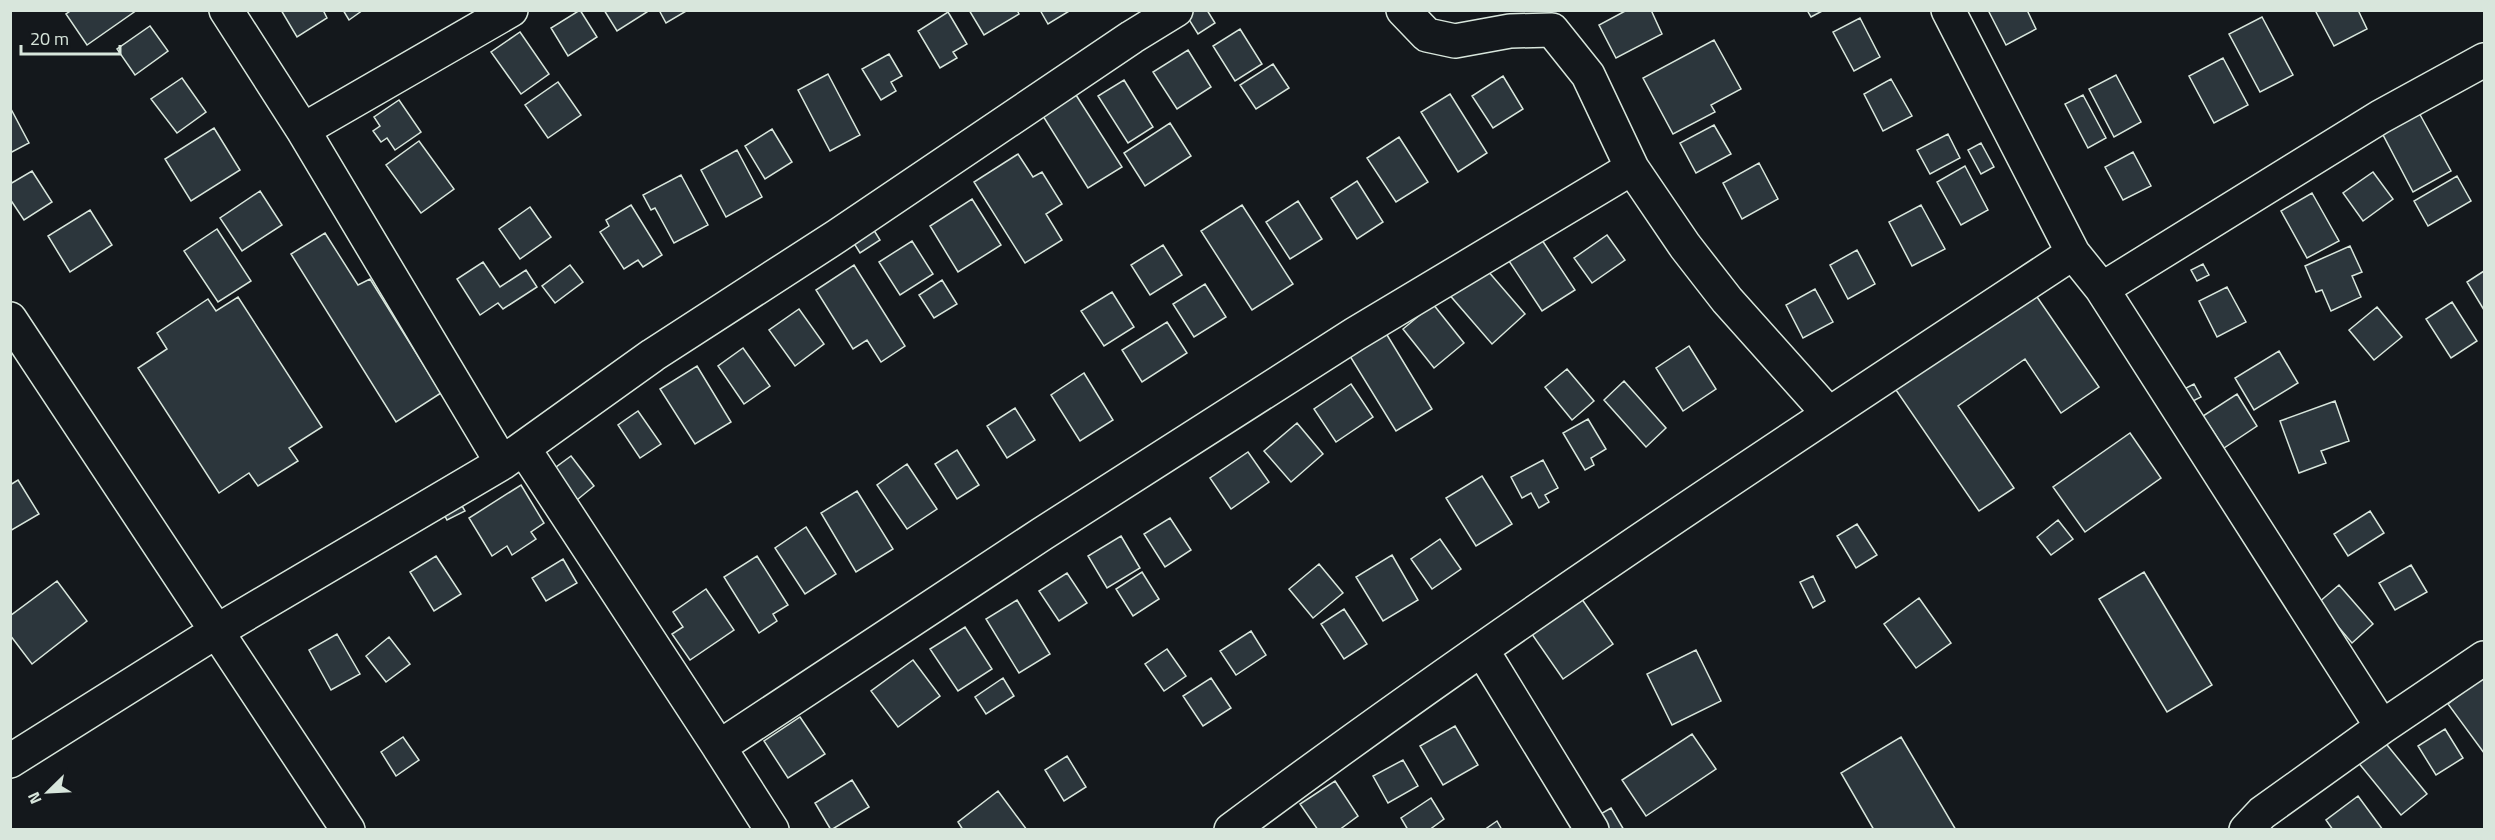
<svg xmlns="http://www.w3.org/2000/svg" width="2495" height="840" font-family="'Titillium Web',sans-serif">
<rect width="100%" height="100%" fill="#14181c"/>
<path fill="#2c363c" stroke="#d8e6dc" stroke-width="1.5" d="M72,10H137L87,45L66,14Z
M281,10H323L327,18L297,37Z
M343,10H363L349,20Z
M580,10L597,37L568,56L551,28Z
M604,10H646L647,12L617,31Z
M659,10H688L666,23Z
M969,10H1017L1019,14L984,35Z
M1040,10H1071L1048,24Z
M1183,10H1207L1215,23L1198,34Z
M1627,10H1651L1662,34L1616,58L1599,25Z
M1807,10H1824L1811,17Z
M1988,10H2027L2036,29L2006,45Z
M2315,10H2358L2367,29L2334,46Z
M948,12L967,44L953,52L957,58L940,68L918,31Z
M2262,17L2293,75L2260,92L2229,34Z
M1860,18L1880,57L1854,71L1833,32Z
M150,26L168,51L135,75L117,49Z
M1240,29L1262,64L1235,81L1213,46Z
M520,32L549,74L521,94L491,52Z
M1714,40L1741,89L1711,105L1715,112L1673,134L1643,78Z
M1188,50L1211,87L1177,109L1153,72Z
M889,54L902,76L891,82L896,91L881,100L862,69Z
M2223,58L2248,105L2214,123L2189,76Z
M1273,64L1289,88L1256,109L1240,85Z
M828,74L860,135L830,151L798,90Z
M2116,75L2141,122L2114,137L2089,89Z
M1503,76L1523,109L1493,128L1472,96Z
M182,78L206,112L177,133L151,99Z
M1891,79L1912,116L1883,131L1864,94Z
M1124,80L1153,127L1128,143L1098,96Z
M558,82L581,115L548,138L525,105Z
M1450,94L1487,153L1458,172L1421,112Z
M1076,95L1122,167L1088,188L1043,116Z
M2083,95L2106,138L2088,148L2065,104Z
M399,100L421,132L395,150L387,138L381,142L373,131L380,126L374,117Z
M11,109L29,143L10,153V110Z
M2418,111L2451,171L2413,192L2381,131Z
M1170,123L1191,156L1145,186L1124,153Z
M1714,125L1731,154L1696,173L1680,143Z
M214,128L240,170L191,201L165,159Z
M772,129L792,162L765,179L745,146Z
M1948,134L1960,158L1930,174L1917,150Z
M1399,137L1428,182L1396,202L1367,158Z
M419,141L454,189L421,213L386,165Z
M1981,143L1994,167L1981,174L1968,150Z
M737,150L762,197L726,217L701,170Z
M2133,152L2151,186L2123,200L2105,167Z
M1018,154L1033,177L1042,172L1062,204L1046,214L1062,240L1025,263L974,182Z
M1759,163L1778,199L1742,219L1723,183Z
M1965,166L1988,210L1961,225L1937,182Z
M32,171L52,202L24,220L10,199V184Z
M2373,172L2393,199L2363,221L2343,193Z
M681,175L708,225L674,243L655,208L651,210L643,195Z
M2457,176L2471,201L2428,226L2414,201Z
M1357,181L1383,222L1357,239L1331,198Z
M260,191L282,225L242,251L220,218Z
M2312,193L2339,241L2307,258L2281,211Z
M972,199L1001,245L958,272L930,226Z
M1298,201L1322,239L1290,259L1266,222Z
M631,205L662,255L643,267L638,260L624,269L600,232L609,226L606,220Z
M1242,205L1293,284L1252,310L1201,231Z
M1921,205L1945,249L1912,266L1889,222Z
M530,207L551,237L520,259L499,229Z
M90,210L112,245L70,272L48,236Z
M867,219L880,240L860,253L847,232Z
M217,229L251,281L218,302L184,251Z
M325,233L358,285L370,279L441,393L396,422L291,254Z
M1607,235L1625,260L1592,283L1574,258Z
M1542,240L1575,290L1542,311L1509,261Z
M912,241L933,274L900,295L879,262Z
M1163,245L1182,275L1150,295L1131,265Z
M2350,246L2362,272L2352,276L2361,297L2331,311L2322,290L2316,292L2305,266Z
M1857,250L1875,284L1848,299L1830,265Z
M483,262L500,287L526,270L537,287L503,309L498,303L480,315L457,279Z
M1481,263L1525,314L1492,344L1447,292Z
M2203,264L2209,275L2197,281L2191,270Z
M570,265L583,282L555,303L542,286Z
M854,265L905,346L881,362L867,340L853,349L816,290Z
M2484,271V310L2467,282Z
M942,280L957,304L934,318L919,295Z
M1205,284L1226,317L1194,337L1173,304Z
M2227,287L2246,322L2217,337L2199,301Z
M1815,289L1833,322L1803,338L1786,305Z
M1112,292L1134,327L1104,346L1081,311Z
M2035,294L2099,387L2061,413L2025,359L1958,406L2014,488L1979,511L1896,390Z
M238,297L322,427L289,448L298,461L258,486L249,473L219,493L138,368L167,349L157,333L208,299L216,311Z
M2452,302L2477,341L2451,358L2426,319Z
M1433,304L1464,343L1434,368L1403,329Z
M2377,307L2402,337L2374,360L2349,330Z
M799,309L824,344L795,366L769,330Z
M1167,322L1187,353L1142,382L1122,350Z
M1381,325L1432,409L1396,431L1345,348Z
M1689,346L1716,389L1683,411L1656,368Z
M743,348L770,386L744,404L718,366Z
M2279,351L2298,383L2254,410L2235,378Z
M697,366L731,422L695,444L660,389Z
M1567,369L1594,401L1572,420L1545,387Z
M1084,373L1113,420L1080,441L1051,395Z
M1624,381L1666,428L1646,447L1604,400Z
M1351,384L1373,417L1336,442L1314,409Z
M2194,384L2201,397L2191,402L2184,389Z
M2237,394L2257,426L2224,448L2203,416Z
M2335,401L2349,441L2321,451L2326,463L2299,473L2280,421Z
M1015,408L1035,440L1007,458L987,426Z
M638,411L661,444L640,458L618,425Z
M1588,419L1606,449L1591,458L1594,465L1585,470L1563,433Z
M1297,423L1323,454L1291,482L1264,451Z
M2130,433L2161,478L2085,532L2053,487Z
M957,450L979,485L957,499L935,464Z
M1248,452L1269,482L1231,509L1210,478Z
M571,456L594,486L572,504L548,473Z
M1543,460L1558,488L1545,495L1549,502L1539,508L1531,493L1522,498L1511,477Z
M907,464L937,509L907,529L877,485Z
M1482,476L1512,524L1476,546L1446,498Z
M18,480L39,514L10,531V485Z
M449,484L465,511L447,520L433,493Z
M521,485L544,523L531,532L536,539L512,555L507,546L492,556L469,518Z
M857,491L893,549L856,572L821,513Z
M2370,511L2384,533L2348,556L2334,534Z
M1170,518L1191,550L1165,567L1144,534Z
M2058,520L2073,539L2051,555L2037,537Z
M1857,524L1877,555L1856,568L1837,536Z
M806,527L836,574L805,594L775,548Z
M1121,536L1140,568L1107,588L1088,556Z
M1440,539L1461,569L1432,589L1411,559Z
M1392,555L1418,600L1383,621L1356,577Z
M436,556L461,594L434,611L410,572Z
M757,556L788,605L773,614L777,621L759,633L724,577Z
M563,559L577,583L546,601L532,578Z
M1319,564L1343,593L1313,618L1289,589Z
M2411,565L2427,592L2395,610L2379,583Z
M1142,572L1159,599L1133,616L1116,589Z
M2144,572L2212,685L2167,712L2099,599Z
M1067,573L1087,603L1059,621L1039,591Z
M1813,576L1825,601L1813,608L1800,582Z
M57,581L87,621L32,664L10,635V616Z
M2339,585L2373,624L2352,643L2318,603Z
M706,589L734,630L690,660L672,634L683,627L673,612Z
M1577,592L1613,644L1563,679L1527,627Z
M1919,598L1951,643L1916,668L1884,624Z
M1017,600L1050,654L1019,673L986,619Z
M1344,609L1367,644L1344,659L1321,624Z
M965,627L992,669L958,691L930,649Z
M1251,631L1266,655L1236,675L1220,651Z
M337,634L360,674L331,690L309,650Z
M389,637L410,664L386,682L366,656Z
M1167,649L1186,676L1164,691L1145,664Z
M1696,650L1721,701L1672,725L1647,674Z
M913,660L940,696L898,727L871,691Z
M2484,676V753L2448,704Z
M1003,678L1014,696L986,714L975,697Z
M1211,678L1231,708L1203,726L1183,696Z
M800,717L825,754L788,778L764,741Z
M1455,726L1478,765L1443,785L1420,746Z
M2445,729L2463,758L2436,775L2418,746Z
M1692,734L1716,769L1646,816L1622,780Z
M403,737L419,760L396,776L381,752Z
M1901,737L1956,830H1874L1841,773Z
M2383,740L2427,794L2401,815L2357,761Z
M1067,756L1086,787L1064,801L1045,770Z
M1403,760L1418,786L1388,803L1373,776Z
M852,780L869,807L831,830L815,803Z
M1335,781L1358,816L1339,830H1318L1300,804Z
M998,791L1027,830H963L958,822Z
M2358,796L2383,830H2333L2326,820Z
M1431,798L1444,819L1429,830H1408L1401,818Z
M1611,808L1624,830H1596L1590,820Z
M1497,821L1502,830H1484Z"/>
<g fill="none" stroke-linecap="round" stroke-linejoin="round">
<defs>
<path id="minor" d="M226,10L303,130L511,10
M1403,10L1427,35L1455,41L1510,31L1552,30L1588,75L1632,168
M1948,10L2073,253
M2102,289L2380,117L2484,60
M10,319L348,830
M524,449L719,747
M502,463L653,355L837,236L1132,37L1176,10
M1482,650L1592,830
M10,761L217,631L502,463L303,130
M772,830L719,747L1042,534L1355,334L1632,168L1685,246L1727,300L1829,414
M1231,830C1504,626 1789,440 2073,253L2102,289L2382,727
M2246,830L2262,813L2382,727L2484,658"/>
</defs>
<use href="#minor" stroke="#d8e6dc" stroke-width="36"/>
<use href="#minor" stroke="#14181c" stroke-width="33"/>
</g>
<rect width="2495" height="840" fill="none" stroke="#d8e6dc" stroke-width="24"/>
<g transform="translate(48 792) rotate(246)" stroke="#14181c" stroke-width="4.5" paint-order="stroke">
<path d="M0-4.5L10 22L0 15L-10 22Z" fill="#d8e6dc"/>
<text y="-9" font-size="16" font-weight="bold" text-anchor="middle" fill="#d8e6dc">N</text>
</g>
<path d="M21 45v9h99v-9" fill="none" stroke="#d8e6dc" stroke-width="3"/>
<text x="30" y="45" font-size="18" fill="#d8e6dc" stroke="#14181c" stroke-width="4.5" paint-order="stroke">20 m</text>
</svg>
